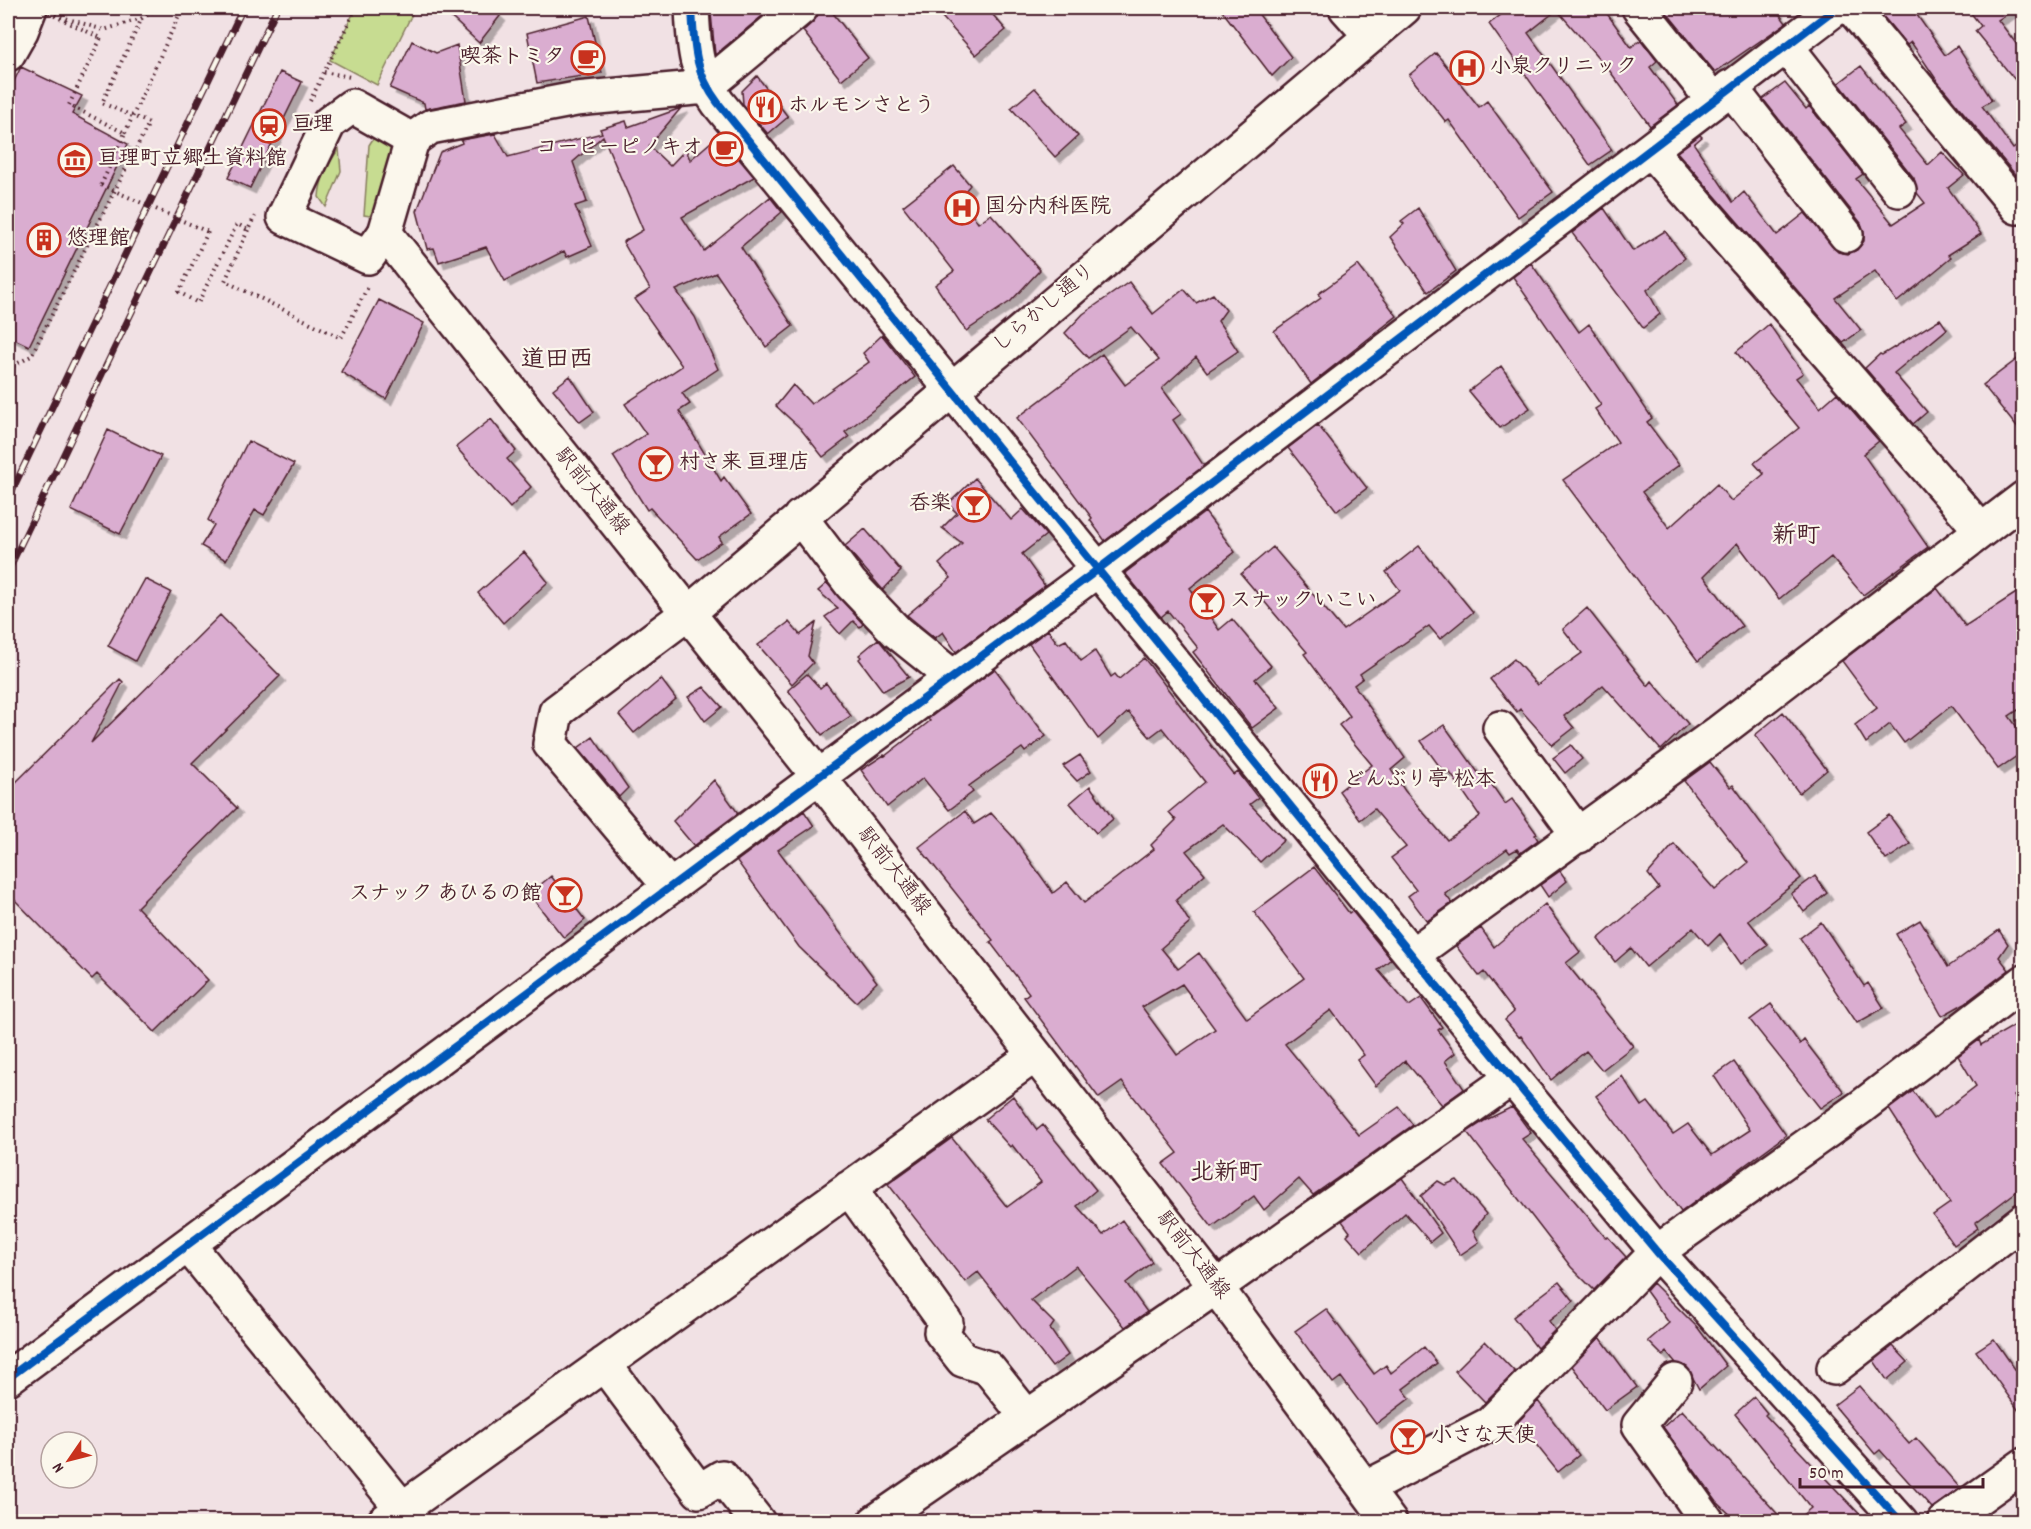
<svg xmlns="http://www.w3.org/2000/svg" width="2031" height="1529" font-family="Dekko,'Klee One',sans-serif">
<defs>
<filter id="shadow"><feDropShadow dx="5.5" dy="5.5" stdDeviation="0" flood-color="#0004"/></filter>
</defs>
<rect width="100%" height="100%" fill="#f1e1e4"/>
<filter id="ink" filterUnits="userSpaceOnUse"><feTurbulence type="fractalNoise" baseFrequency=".0167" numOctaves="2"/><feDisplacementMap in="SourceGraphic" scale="12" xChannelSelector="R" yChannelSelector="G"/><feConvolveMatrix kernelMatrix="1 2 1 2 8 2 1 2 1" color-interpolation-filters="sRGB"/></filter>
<g filter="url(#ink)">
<path fill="#c7dc91" stroke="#887e5e" stroke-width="1.5" d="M356,8H415L377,85L330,60Z
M376,134L390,141L399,158L370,216L364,215L369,145Z
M339,149L341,171L326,207L319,197C320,180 329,162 339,149Z"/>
<path fill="#daadd0" stroke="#4a1f2b" stroke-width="1.5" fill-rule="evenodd" filter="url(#shadow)" d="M441,8H491L500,16L479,43Z
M725,8H772L715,55L711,13Z
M822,8H829L868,58L841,80L803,31L813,22Z
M934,8H987L1006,30L976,55Z
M1220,8H1254L1291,57L1272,76Z
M1510,8H1603L1631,47L1641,40L1657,61L1650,67L1678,105L1650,126L1609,70L1557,10L1528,33L1612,150L1590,165L1489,24Z
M1663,8H1775L1786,23L1715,72Z
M1876,8H1912L1945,55L1957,46L1992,100L1982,106L2013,149L2024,141V185L1938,82L1911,42L1907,45Z
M1967,8H2017L1998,20L2024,54V91L1975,31L1981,26Z
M589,16L602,73L537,83L527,33Z
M412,41L436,53L457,45L466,101L425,109L424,103L390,88Z
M1436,53L1479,107L1487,101L1553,192L1518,217L1449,120L1446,122L1409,75Z
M1861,66L1906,124L1899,129L1928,165L1942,152L1964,175L1948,188L1981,234L1948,255L1951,258L1897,302L1875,271L1835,298L1861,330L1843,343L1677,152L1700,135L1702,137L1694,144L1733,202L1744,192L1777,235L1805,213L1838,252L1848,254L1857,250L1864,241V232L1861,223L1763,99L1785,83L1806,109L1809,106L1863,174L1856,179L1893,224L1925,203L1917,193L1914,178L1839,83Z
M21,67L82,96L72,114L128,144L29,346L8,336V83L12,85Z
M280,72L302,82L250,188L228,178Z
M757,76L788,117L768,134L743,104L742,91Z
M1035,88L1078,136L1055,157L1011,108Z
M681,108L649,146L670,166L686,149L690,160L719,135L754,177L682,217L704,251L770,197L782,212L741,247L793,326L766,347L716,273L676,290L695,317L718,369L682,393L690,404L679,411L721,481L724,477L751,514L719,537L722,542L697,559L650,508L647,510L613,456L646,434L625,404L682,366L635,299L650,289L623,242L643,230L603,136L573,162L587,202L575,206L592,246L567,257L564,251L505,281L486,247L439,262L434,248L427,249L417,211L440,152L462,143L461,140L495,134L508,157L602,133L600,129L626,121L628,127Z
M954,166L970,185L960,197L978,223L991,214L1040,270L1011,301L966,331L935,285L954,271L903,206Z
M1418,208L1456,271L1428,292L1390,237L1404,224L1401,221Z
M1604,208L1633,251L1665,231L1685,258L1647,290L1660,314L1643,328L1572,233Z
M1531,263L1579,332L1589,324L1652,418L1647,422L1679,465L1642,492L1669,528L1717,484L1731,501L1764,474L1754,463L1799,428L1736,352L1769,324L1803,373L1796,378L1820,408L1837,393L1879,441L1863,454L1928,547L1863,595L1831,557L1779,599L1737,543L1704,576L1742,626L1698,661L1563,480L1618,442L1595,409L1601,405L1513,277Z
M1358,265L1397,316L1311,384L1274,331L1321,298L1318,294Z
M1129,282L1153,314L1184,289L1196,303L1213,294L1226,310L1218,321L1238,351L1207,372L1196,357L1162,388L1181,414L1173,420L1204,466L1105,541L1090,520L1092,518L1017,418L1102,354L1125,385L1159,360L1131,327L1088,358L1065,333L1083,314Z
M379,300L424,323L386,399L341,372Z
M1940,319L1947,329L1894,373L1927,412L1913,424L1865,368L1880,354L1882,355Z
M882,335L915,377L845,432L849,437L823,457L800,428L776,406L793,385L811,404L869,362L863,353Z
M2024,354V436L1983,385Z
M1501,366L1530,408L1500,428L1469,391Z
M570,376L594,412L580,422L553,389Z
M491,419L516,451L507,459L531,487L510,508L456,447Z
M1318,425L1367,488L1337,511L1288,448Z
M108,430L161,456L120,534L71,510Z
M248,441L294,464L264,515L255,510L226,560L201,546L214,525L208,520Z
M975,478L1011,520L1023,509L1046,535L1022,554L1045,586L956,652L943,632L935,638L907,615L951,578L939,564L962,543L942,528L957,513L948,504Z
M1205,512L1235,552L1190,588L1219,630L1232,619L1271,666L1255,679L1279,708L1252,728L1193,652L1198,648L1168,611L1161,617L1125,573Z
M865,529L901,571L883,590L845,546Z
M1419,546L1473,612L1440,639L1429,626L1360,674L1363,678L1354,685L1405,758L1391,770L1405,791L1447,840L1480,816L1449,771L1445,774L1421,741L1444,725L1479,774L1483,772L1505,804L1512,799L1537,834L1535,835L1538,840L1520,853L1517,849L1510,853L1507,849L1445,894L1452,903L1427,921L1408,896L1416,890L1391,858L1406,847L1374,809L1360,820L1339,791L1372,765L1339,725L1350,716L1304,654L1307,652L1241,574L1273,547L1343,630L1400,590L1386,572Z
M524,552L548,582L503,623L478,593Z
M145,579L171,592L135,661L108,646Z
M827,583L863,624L860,627L853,621L840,634L825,617L838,608L818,591Z
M1937,588L1965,626L2024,588V706L2009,716L2024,737V751L1998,769L1951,706L1904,743L1890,724L1866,743L1855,725L1877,708L1842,661Z
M1587,608L1648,686L1652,681L1688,724L1661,750L1603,685L1564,716L1574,728L1552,745L1520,709L1517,712L1490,679L1514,659L1537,685L1582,653L1563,629Z
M220,615L280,676L192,763L237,808L137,907L208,980L155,1032L97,974L92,979L8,893V790L120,679L123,682L91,743Z
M789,622L800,635L816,623L808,656L813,663L792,684L758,645Z
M1048,630L1058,644L1066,640L1081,661L1095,651L1111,677L1115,674L1119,679L1144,658L1234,775L1238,772L1258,798L1250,804L1284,840L1260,862L1223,824L1186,851L1205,874L1176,900L1190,923L1161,948L1178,969L1199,953L1247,1019L1304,978L1254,912L1314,867L1349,913L1352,911L1391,959L1378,970L1409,1006L1421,998L1442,1027L1438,1030L1455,1053L1445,1061L1464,1089L1442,1105L1405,1061L1376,1086L1357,1060L1364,1055L1331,1010L1285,1044L1359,1135L1399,1107L1413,1125L1313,1195L1299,1179L1264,1210L1254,1196L1212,1227L1163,1164L1178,1153L1122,1082L1099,1098L1024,997L1029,993L990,942L993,940L919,847L965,811L974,824L991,813L1013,837L1053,893L1067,882L1084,903L1154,849L1151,845L1176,820L1169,812L1205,782L1162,728L1150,737L1128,712L1098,739L1029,644ZM1182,984L1215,1029L1177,1055L1142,1007Z
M878,639L909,677L883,691L859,659L861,657L859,655Z
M995,669L1046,736L1025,752L1022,748L969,786L973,792L949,810L923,778L887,807L861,770L884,755L885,756L930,721L928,719Z
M807,674L820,688L826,683L851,716L822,735L788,690Z
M661,679L676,699L634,733L619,715Z
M704,687L722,707L705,721L688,697Z
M1783,712L1827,770L1799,793L1755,735Z
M593,737L628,788L619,797L578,748Z
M1571,745L1582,759L1565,773L1553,758Z
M1080,755L1091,771L1077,781L1063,766Z
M1710,762L1730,787L1733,785L1801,878L1748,920L1768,945L1741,964L1720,934L1708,946L1693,928L1646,967L1631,948L1615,962L1598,939L1659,888L1648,874L1674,844L1715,890L1748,863L1684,781Z
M714,780L738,813L694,846L673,821Z
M1090,786L1113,819L1096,833L1070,803Z
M804,811L814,826L778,850L877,982L856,1002L799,947L737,861Z
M1889,815L1910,844L1886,860L1866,832Z
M1560,871L1567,881L1548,897L1540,885Z
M551,876L585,920L564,938L529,894Z
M1815,876L1827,893L1804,912L1791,894Z
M1545,904L1580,952L1566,963L1633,1046L1602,1070L1586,1051L1551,1080L1521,1036L1519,1037L1505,1020L1514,1012L1484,972L1479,976L1456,946L1481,928L1494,947Z
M1920,920L1948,967L1999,930L2008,944L1999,957L2009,970L1965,1003L1942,1016L1896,934Z
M1821,922L1864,986L1868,983L1884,1008L1857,1023L1800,938Z
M1771,1004L1800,1044L1804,1040L1844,1092L1820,1108L1750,1020Z
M2017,1024L2024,1036V1090L2014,1096L2024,1112V1186L1975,1223L1978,1228L1954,1245L1933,1215L1950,1203L1889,1109L1913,1091L1933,1119L1976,1086L1958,1056L1979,1040L1981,1045Z
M1734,1062L1786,1135L1681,1212L1596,1096L1622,1076L1642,1106L1648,1102L1673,1134L1688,1124L1712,1155L1750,1130L1714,1076Z
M1013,1096L1037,1130L1043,1125L1096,1190L1077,1206L1103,1235L1122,1220L1152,1262L1126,1283L1147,1312L1125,1327L1076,1266L1031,1300L1054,1323L1050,1329L1068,1355L1052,1367L978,1272L965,1282L888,1184L952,1138L1007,1207L1041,1182L1012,1145L1010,1147L985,1119Z
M1512,1107L1531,1133L1522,1139L1606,1238L1608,1237L1626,1257L1594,1290L1571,1267L1467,1132L1484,1121Z
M1402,1178L1441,1233L1430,1242L1405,1213L1362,1252L1347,1235L1350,1232L1342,1221Z
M1457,1180L1486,1214L1473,1231L1479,1242L1460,1255L1421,1196L1438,1181L1445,1185Z
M1559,1282L1574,1301L1549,1321L1555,1330L1537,1348L1513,1317Z
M1653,1283L1698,1328L1726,1366L1699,1389L1687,1367L1676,1363L1667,1352L1663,1356L1648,1341L1669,1323L1646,1291Z
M1326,1309L1374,1374L1386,1365L1391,1373L1424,1347L1437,1363L1403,1389L1410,1398L1376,1424L1341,1377L1333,1383L1295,1331Z
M1600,1337L1637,1387L1605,1410L1572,1366Z
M1994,1339L2024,1382V1418L1976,1351Z
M1485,1341L1515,1372L1485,1402L1455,1371Z
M1893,1346L1908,1362L1887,1380L1874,1361Z
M1859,1386L1909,1444L1916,1438L1960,1488L1932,1508L1880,1450L1875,1454L1834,1405Z
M1754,1397L1767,1413L1765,1415L1866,1521H1795L1811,1508L1735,1414Z
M1538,1401L1579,1455L1558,1472L1518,1422Z
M1682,1410L1784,1521H1737L1717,1502L1663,1427Z"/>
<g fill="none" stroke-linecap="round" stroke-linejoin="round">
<defs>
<path id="minor" d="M692,8C694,45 694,71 718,103L1512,1078L1657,1252L1901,1522
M1346,8L1371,36
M1639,8L1713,100
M1852,8L2017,207
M1786,46L1899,190
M8,54L21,31L30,8
M1730,87L1846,235
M1650,150L1980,529
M385,233L368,257L284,217L329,123L352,106L412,140L430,127L576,99L706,87L801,8
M800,517L851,584L897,632L953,677
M1500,728L1579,836
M670,887L550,744L556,712L688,613L1404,8
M1412,955L1719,732L2024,498
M849,1188L946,1323L941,1332L963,1360L988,1368L1027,1417
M189,1246L413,1522
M604,1364L699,1491L722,1477L758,1522
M1834,1368L2024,1220
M8,1378L1088,577L1836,8
M1675,1381L1639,1425L1708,1522
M1366,1488L1490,1424L1657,1252L1861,1107L2024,982
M384,1522L1035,1055
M875,1522L1216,1287L1512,1078
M1944,1522L2024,1465"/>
<path id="major" d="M412,140L385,233L819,777L1216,1287L1390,1522"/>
</defs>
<use href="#minor" stroke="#4a1f2b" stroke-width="38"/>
<use href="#major" stroke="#4a1f2b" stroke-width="38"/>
<path stroke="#4a1f2b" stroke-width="4" stroke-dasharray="1.5 4.5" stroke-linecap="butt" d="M180,13L182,8
M55,15L104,30L142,18L158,8
M324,72L350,77
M310,101L356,8
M101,185L125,133L69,105L101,38
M248,230L225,281L341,338L369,285
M208,232L179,292L198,303L237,224L248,230L255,216
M8,369L31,356L149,123L102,103L142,18"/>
<use href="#minor" stroke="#fbf7ec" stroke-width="33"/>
<use href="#major" stroke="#fbf7ec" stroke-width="33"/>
<defs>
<path id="rail" d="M8,499L243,8
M8,571L277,8"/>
</defs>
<use href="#rail" stroke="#4a1f2b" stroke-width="7"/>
<use href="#rail" stroke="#fbf7ec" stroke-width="4.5" stroke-dasharray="14" stroke-linecap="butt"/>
<path stroke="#4a1f2b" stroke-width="4" stroke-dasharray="1.5 4.5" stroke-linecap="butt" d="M38,8L101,38
M125,133L180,13
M101,185L208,232"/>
<defs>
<path id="cycleway" d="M692,8C694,45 694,71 718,103L1512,1078L1657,1252L1901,1522
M8,1378L1088,577L1836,8"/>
</defs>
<use href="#cycleway" stroke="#fbf7ec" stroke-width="11"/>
<use href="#cycleway" stroke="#0057b8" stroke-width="8"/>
</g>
</g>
<defs>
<symbol id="cafe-ring" viewBox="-11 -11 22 22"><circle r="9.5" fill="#fbf7ec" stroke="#c8321e" stroke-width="1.5"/><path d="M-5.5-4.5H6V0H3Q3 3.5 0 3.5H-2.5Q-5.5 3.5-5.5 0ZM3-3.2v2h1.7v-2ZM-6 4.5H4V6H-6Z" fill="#c8321e"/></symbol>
<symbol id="hospital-ring" viewBox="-11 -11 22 22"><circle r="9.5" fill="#fbf7ec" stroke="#c8321e" stroke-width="1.5"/><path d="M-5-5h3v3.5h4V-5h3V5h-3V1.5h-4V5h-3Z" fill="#c8321e"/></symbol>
<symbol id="restaurant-ring" viewBox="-11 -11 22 22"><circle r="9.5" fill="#fbf7ec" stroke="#c8321e" stroke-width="1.5"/><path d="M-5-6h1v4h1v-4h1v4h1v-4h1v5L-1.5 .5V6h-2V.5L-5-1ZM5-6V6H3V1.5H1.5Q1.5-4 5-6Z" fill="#c8321e"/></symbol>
<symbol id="station-ring" viewBox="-11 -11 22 22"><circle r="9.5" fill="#fbf7ec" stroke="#c8321e" stroke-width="1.5"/><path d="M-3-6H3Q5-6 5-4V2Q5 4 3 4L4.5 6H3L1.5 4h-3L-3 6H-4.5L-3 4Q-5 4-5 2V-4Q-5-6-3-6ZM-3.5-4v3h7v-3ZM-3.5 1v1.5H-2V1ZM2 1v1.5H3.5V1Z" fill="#c8321e"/></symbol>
<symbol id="museum-ring" viewBox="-11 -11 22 22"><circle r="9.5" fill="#fbf7ec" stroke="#c8321e" stroke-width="1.5"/><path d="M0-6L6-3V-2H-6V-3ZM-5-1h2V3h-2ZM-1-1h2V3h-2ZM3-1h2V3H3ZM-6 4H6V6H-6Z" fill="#c8321e"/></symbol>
<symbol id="building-ring" viewBox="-11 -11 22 22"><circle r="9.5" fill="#fbf7ec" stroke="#c8321e" stroke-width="1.5"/><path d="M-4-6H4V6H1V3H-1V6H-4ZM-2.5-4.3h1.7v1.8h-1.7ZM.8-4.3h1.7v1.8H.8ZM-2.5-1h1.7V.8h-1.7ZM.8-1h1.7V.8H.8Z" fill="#c8321e"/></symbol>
<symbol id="bar-ring" viewBox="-11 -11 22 22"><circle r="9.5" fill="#fbf7ec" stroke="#c8321e" stroke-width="1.5"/><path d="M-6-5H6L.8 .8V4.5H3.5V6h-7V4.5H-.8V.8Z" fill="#c8321e"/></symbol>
</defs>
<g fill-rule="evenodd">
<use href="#cafe-ring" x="569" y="39" width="38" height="38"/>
<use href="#hospital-ring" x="1448" y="49" width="38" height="38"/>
<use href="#restaurant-ring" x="746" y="88" width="38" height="38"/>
<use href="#station-ring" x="250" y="107" width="38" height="38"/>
<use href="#cafe-ring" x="707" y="130" width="38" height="38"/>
<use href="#museum-ring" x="56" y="141" width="38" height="38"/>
<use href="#hospital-ring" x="943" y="189" width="38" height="38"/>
<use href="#building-ring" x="25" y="221" width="38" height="38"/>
<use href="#bar-ring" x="637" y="445" width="38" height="38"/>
<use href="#bar-ring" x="955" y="486" width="38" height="38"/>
<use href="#bar-ring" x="1188" y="583" width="38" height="38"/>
<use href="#restaurant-ring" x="1301" y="762" width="38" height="38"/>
<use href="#bar-ring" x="546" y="876" width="38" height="38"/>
<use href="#bar-ring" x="1389" y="1418" width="38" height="38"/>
</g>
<g text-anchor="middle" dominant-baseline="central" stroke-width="4.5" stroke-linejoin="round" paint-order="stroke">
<g font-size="21" font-weight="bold" fill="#4a1f2b" stroke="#fbf7ec" text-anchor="start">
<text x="565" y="58" text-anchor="end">喫茶トミタ</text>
<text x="1490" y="68">小泉クリニック</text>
<text x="788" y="107">ホルモンさとう</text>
<text x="292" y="126">亘理</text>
<text x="703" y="149" text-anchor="end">コーヒーピノキオ</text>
<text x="98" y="160">亘理町立郷土資料館</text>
<text x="985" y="208">国分内科医院</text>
<text x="67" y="240">悠理館</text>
<text x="679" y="464">村さ来 亘理店</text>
<text x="951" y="505" text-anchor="end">呑楽</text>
<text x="1230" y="602">スナックいこい</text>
<text x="1343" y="781">どんぶり亭 松本</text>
<text x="542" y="895" text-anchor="end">スナック あひるの館</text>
<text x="1431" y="1437">小さな天使</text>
</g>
<g font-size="21" fill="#4a1f2b" stroke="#fbf7ec">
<text transform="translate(1045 309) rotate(-40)">しらかし通り</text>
<text transform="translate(591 492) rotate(51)">駅前大通線</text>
<text transform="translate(893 872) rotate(52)">駅前大通線</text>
<text transform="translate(1192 1256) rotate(52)">駅前大通線</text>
</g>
<g font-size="24" font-weight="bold" fill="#4a1f2b" stroke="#fbf7ec">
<text x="557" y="361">道田西</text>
<text x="1796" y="537">新町</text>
<text x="1226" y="1174">北新町</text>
</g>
</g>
<rect width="2031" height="1529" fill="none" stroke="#fbf7ec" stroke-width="30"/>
<rect x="15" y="15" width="2001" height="1499" fill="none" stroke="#4a1f2b" stroke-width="2" filter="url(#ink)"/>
<g transform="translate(69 1460) rotate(235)"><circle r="28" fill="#fbf7ec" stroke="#b4a19f" stroke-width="1.5"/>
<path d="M0-4.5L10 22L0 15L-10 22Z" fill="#c8321e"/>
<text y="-9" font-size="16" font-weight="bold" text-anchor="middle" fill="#4a1f2b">N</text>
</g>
<path d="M1800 1478v9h183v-9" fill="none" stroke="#4a1f2b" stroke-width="3"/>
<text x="1809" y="1478" font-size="18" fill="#4a1f2b" stroke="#fbf7ec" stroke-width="4.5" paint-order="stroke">50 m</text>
</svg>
